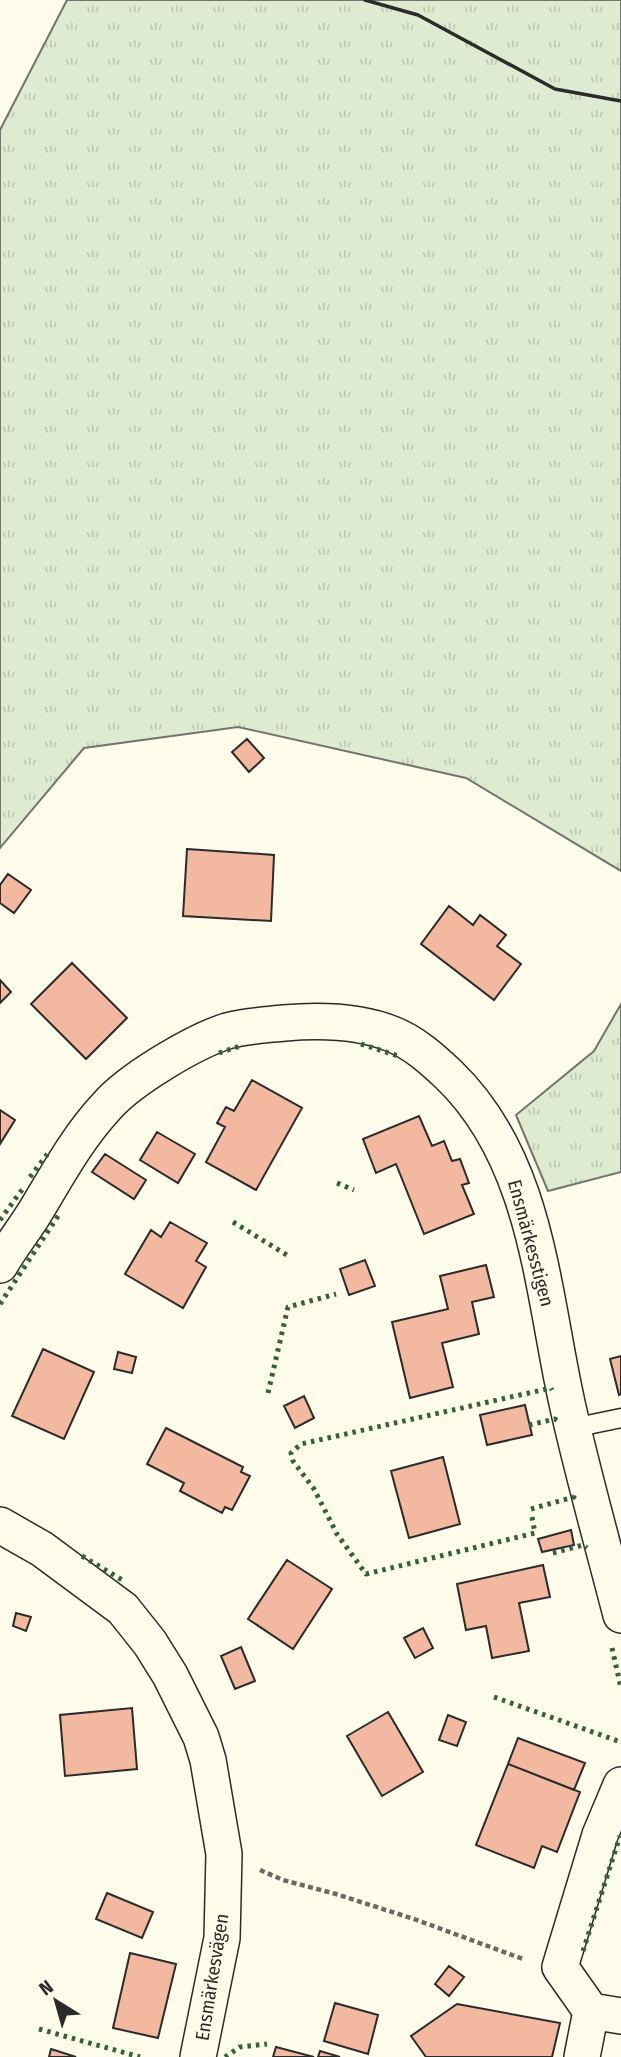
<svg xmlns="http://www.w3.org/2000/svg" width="621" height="2057" font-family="'Fira Sans Condensed',sans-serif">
<defs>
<pattern id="grass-tufts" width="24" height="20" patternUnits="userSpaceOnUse" patternTransform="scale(1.75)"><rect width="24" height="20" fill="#deebd1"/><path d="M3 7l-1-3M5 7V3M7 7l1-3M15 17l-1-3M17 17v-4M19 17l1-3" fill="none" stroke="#bfcab4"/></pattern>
</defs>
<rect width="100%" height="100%" fill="#fdfbea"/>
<path fill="url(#grass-tufts)" stroke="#74746e" stroke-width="2" d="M67,0H621V871L466,778L238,727L84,748L0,848V130Z
M621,1004V1172L548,1191L516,1115L594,1051Z"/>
<path fill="#f2b8a0" stroke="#2b2b2b" stroke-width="2" d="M247,739L264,758L249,772L232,752Z
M187,849L274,855L271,921L183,916Z
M8,874L31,890L14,913L0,903V885Z
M449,906L473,925L480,915L506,935L497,946L521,964L494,1000L421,944Z
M72,963L127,1018L86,1059L31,1004Z
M0,980L11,992L0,1003Z
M252,1080L302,1108L256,1190L206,1162L225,1127L217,1123L226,1107L234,1111Z
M0,1110L15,1120L0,1144Z
M419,1116L432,1146L444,1141L452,1161L460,1159L469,1183L462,1185L474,1214L424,1234L396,1164L376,1173L363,1139Z
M157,1132L195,1154L178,1183L140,1160Z
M105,1154L146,1180L134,1199L92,1172Z
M170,1222L207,1243L196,1261L206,1267L183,1308L125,1274L151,1230L161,1237Z
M365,1260L375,1286L349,1295L340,1269Z
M486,1265L494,1297L472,1302L479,1334L442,1343L453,1387L410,1398L392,1322L448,1309L440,1276Z
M43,1349L94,1372L64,1439L12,1416Z
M118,1352L136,1357L132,1373L114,1369Z
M621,1356V1394L619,1395L610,1359Z
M304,1396L314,1418L295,1428L284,1406Z
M525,1405L532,1435L487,1445L480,1415Z
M166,1428L243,1467L241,1472L250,1476L232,1510L225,1507L222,1513L180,1491L184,1483L147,1464Z
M443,1457L460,1524L409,1538L391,1471Z
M571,1530L574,1545L542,1552L538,1539Z
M287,1560L332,1589L293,1649L248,1619Z
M543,1565L550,1597L519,1603L529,1651L492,1658L486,1626L466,1630L457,1584Z
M16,1613L31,1617L26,1631L13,1626Z
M423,1628L433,1648L415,1658L404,1638Z
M241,1647L255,1681L235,1689L221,1656Z
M132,1708L137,1769L65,1776L60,1715Z
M388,1712L423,1772L382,1796L347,1736Z
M448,1715L466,1722L457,1746L439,1740Z
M518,1738L585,1763L574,1790L508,1764Z
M508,1764L580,1792L557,1852L542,1846L534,1868L476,1845Z
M107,1893L153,1912L142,1938L96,1919Z
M130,1953L176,1964L158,2038L113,2028Z
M449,1966L464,1977L449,1996L435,1984Z
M335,2003L378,2015L368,2054L324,2041Z
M457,2004L560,2023L552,2057H426L411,2036Z
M276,2047L314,2057H273Z
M51,2049L76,2057H49Z
M320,2051L340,2057H318Z"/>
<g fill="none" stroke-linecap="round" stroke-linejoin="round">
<defs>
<path id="lane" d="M573,1428L621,1418"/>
<path id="street" d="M0,1265C11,1246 24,1230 35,1212C57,1176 77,1138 106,1107C129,1080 193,1042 227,1031C245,1026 265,1025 284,1023C318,1020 360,1021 392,1034C413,1042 432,1059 448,1074C537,1159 542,1290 567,1403C583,1475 603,1545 621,1615
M0,1525L42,1549L123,1609L150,1643L170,1675L201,1737L208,1760L224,1854L222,1938L198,2057
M591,2011L621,2016
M582,2057L591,2011L560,1967L600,1835L621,1785"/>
</defs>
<use href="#lane" stroke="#2b2b2b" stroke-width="21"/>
<use href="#street" stroke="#2b2b2b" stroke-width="38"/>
<path stroke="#6a6964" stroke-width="4.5" stroke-dasharray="5 3.5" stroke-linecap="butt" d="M260,1870L283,1880L336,1894L414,1919L523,1959"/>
<use href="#lane" stroke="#fdfbea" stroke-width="18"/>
<use href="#street" stroke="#fdfbea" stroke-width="35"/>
<path stroke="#34623c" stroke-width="5" stroke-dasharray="3.5 5" stroke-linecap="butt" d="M361,1044L398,1056
M219,1053L243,1045
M30,1177L49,1152
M337,1183L354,1190
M0,1220L24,1187
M233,1222L290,1257
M0,1304L60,1213
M268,1393L288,1307L336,1294
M529,1425L555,1419L559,1422
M531,1509L574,1497L573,1492
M532,1517L535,1533L366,1574L337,1534L314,1489L293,1461L291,1453L301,1444L551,1388L552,1390
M553,1553L583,1545L587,1548
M82,1556L124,1581
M612,1648L621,1688
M494,1697L618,1741
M583,1951L620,1836
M39,2029L140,2057
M225,2057L240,2047L267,2044"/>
<path stroke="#2b2b2b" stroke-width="3.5" d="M365,0L418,15L555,89L621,101"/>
</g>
<g text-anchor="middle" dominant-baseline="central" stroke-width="5" stroke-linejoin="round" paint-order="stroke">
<g font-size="19" fill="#2b2b2b" stroke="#fdfbea">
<text transform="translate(531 1243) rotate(75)">Ensmärkesstigen</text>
<text transform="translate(212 1977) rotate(-81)">Ensmärkesvägen</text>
</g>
</g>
<g transform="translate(56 2001) rotate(323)" stroke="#fdfbea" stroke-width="5" paint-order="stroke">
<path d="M0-5L12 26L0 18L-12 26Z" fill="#2b2b2b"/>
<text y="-10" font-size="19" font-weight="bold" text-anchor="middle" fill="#2b2b2b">N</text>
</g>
</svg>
